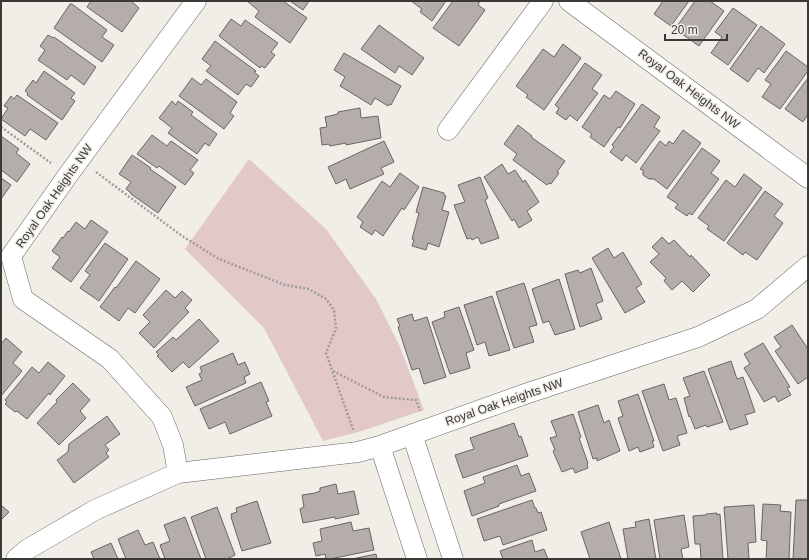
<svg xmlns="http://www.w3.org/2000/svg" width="809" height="560" font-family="Helvetica,sans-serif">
<rect width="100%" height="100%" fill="#f1ede7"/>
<path fill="#e3c8ca" d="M249,159L326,229L376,299L400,347L424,410L362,431L323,441L264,328L185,249Z"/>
<path fill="#b4adaa" stroke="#6b6563" d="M91,1H131L139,8L122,32L87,7Z
M247,1H283L307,18L290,43L255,17L259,11Z
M290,1H309L303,10Z
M411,1H446L432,21L420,12L422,9Z
M453,1H480L478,5L485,10L459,46L433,28Z
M663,1H689L671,26L654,14Z
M695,1H710L724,11L699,46L675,29Z
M70,4H72L107,30L102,37L114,45L102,62L54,28Z
M733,8L757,25L728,65L711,53L722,37L715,32Z
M231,19L241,26L245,20L278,43L271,52L275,55L265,68L261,66L260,68L219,36Z
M379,25L424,58L412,75L399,66L395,73L361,49Z
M761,26L785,44L764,73L758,68L748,82L730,69Z
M48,35L53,38L54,37L96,67L84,85L71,75L67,80L38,60L45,50L40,46Z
M215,41L256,71L254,72L259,76L251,87L246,84L238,95L206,71L211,66L202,59Z
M563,44L581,58L544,110L526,97L528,95L516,86L543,49L554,57Z
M786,51L808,67V71L780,109L762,97L771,84L765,80Z
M344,53L401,86L391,105L389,104L388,106L375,98L371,105L340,86L345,77L334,70Z
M585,63L602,75L592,89L598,93L577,121L570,115L566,120L556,113L559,108L555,105Z
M44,71L75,93L71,98L75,101L62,120L27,95L28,93L25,91L33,80L36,83Z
M192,78L201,85L206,79L237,102L230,113L234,116L224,129L179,96Z
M808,78V114L803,122L785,109Z
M616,91L635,104L620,128L618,127L604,147L590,137L592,134L582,127L604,95L610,99Z
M17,95L58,123L46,140L30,129L25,136L1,119L8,108L4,106L11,96L14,99Z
M172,101L176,105L178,101L193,112L191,115L217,134L209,146L205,143L197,154L168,133L172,128L159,118Z
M642,104L660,117L654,127L660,131L636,163L626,155L622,161L610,152L614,147L612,145Z
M360,108L361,118L378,116L381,138L346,145V143L330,146L329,144L322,145L320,128L327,127L325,117L338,114V112Z
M518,125L532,136L531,137L565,161L557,172L559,173L551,184L549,183L547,185L513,160L517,154L504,144Z
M683,130L701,143L667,189L654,179H649L643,175V170L640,169L660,141L666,146L669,141L673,144Z
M152,135L167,146L171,141L198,160L190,170L194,173L185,185L159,166L157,168L137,154Z
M1,136L19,149L16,153L30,164L17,182L1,170Z
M384,141L394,162L381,168L384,174L350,189L346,179L336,184L328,167Z
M702,148L720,161L711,173L719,179L692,215L689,213L687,216L675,208L678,204L667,197Z
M132,155L151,168L150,169L176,187L158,213L131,194V193L126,189L131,182L119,174Z
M502,164L508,174L515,170L523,182L525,180L539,202L527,211L532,220L519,228L514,219L512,221L484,177Z
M400,173L419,187L404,210L402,208L383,236L375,230L372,235L360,227L363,222L357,217L382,181L390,187Z
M744,174L762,188L724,241L707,229L709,226L698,218L726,180L735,187Z
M480,177L488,198L485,200L499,238L481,244L478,237L472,240L471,238L467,239L454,205L465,202L458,185Z
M1,178L11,185L1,199Z
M423,187L444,193V195L446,196L442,210L449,212L439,247L428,243L426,250L412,246L414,240L412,239L419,213L416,212Z
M765,191L783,204L774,216L783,223L757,260L745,252L743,255L727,243Z
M91,220L108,232L71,282L52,268L60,257L52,251L62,237L63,238L68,231L69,232L76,222L85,229Z
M662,237L669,244L674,240L690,257L691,255L710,275L693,292L682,281L672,290L664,281L666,278L650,262L659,254L652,247Z
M105,243L128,259L99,301L80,288L90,275L85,271Z
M608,248L614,258L623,252L642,284L636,288L645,302L625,313L592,258Z
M136,261L160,279L135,313L128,308L119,321L100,307L115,287L116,288Z
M591,268L603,301L596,304L602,319L580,327L565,274L578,270L580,273Z
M559,279L575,329L555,335L549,321L543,323L532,289Z
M524,283L537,325L529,327L534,342L514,348L496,292Z
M166,290L175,298L182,291L192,300L185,308L189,312L154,348L139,333L150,322L143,315Z
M492,296L510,350L489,356L485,342L477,345L464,305Z
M459,307L474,350L466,353L470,368L450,374L432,322L445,317L444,312Z
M412,314L414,321L427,317L446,377L424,384L419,368L412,370L398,327L400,326L397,319Z
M199,319L219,341L189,368L183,362L172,372L157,356L159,355L156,352L173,337L176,340Z
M792,325L808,349V377L798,384L775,351L781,347L774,337Z
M6,338L22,352L13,363L22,371L1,396V344Z
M763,343L790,387L787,388L791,395L778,402L775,396L764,402L744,368L750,364L744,354Z
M233,353L238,365L245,362L250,374L244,377L246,383L195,406L186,387L202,380L199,374L202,372L200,367Z
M731,361L737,379L743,377L755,412L745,415L748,424L730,430L708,369Z
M48,362L65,376L50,395L49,393L27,419L17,411L15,412L5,404L7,402L5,400L32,367L39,373Z
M704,371L723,422L707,427L706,425L695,429L690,416L689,417L684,398L690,396L683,378Z
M261,382L269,401L266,402L272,416L230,434L225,422L209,429L200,409Z
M73,383L90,400L80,411L86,418L59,445L37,423L57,402L56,400Z
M664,384L669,400L676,398L687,433L677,436L680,445L663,451L642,391Z
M638,394L654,441H652L654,447L640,452L638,447L629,451L618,418L623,416L618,401Z
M598,405L604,423L609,420L620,451L597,461V458L593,459L578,412Z
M573,414L581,437L579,438L588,463L587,464L588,468L575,473L573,468L562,472L553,451L555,450L550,438L557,436L551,421Z
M107,416L120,434L105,445L109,450L106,453L109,457L74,483L57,460L68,452L69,444Z
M514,423L519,437L521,436L528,456L463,478L455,455L474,449L470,438Z
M517,465L521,476L529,473L536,491L499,504V506L472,516L464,491L485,483L483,477Z
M336,484L338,494L354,491L359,514L335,519V517L303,523L300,509L304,507L302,495L315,493L320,491V488Z
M532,500L535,508H536L538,513L541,512L547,530L503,545L500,536L484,541L477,519Z
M796,500H808V559H793Z
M257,501L271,543L242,551L231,517H232L231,514L237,512L236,508Z
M763,504L781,505L780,511L791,512L789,559H766L767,541L761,540Z
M1,505L9,512L1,520Z
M754,505L756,542L748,543L749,559H728L724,507Z
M217,507L235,555L227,559H206L191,517Z
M717,513V515L720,514L723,559H701L700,544H695L693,516L706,515V514Z
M684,515L689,547L681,549L683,559H660L654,520Z
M185,517L201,559H165L160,545L170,541L164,525Z
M649,519L656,559H628L623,529L636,527L635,522Z
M351,522L353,531L369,528L374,550L330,559H326L325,554L316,556L313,543L322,541L320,529Z
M609,522L621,559H590L581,532Z
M138,530L145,545L153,542L160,559H126L118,539Z
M532,540L535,552L544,549L548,559H503L500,551Z
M111,543L118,559H94L91,552Z
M376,554L377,559H352Z"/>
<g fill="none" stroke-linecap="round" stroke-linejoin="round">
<defs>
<path id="street" d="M569,1L808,178
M448,130L543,1
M412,434L453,559
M380,446L417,559
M178,473L173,445L162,417L110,359L23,299L11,256L68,175L196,1
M16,559L28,549L95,510L178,473L358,452L380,446L525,394L698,337L757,309L808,266"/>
</defs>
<use href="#street" stroke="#686560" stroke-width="21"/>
<path stroke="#9f9d98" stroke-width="2.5" stroke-dasharray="2 2" stroke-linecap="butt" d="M1,127L51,163
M96,172L182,236L219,259L285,285L309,289L326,299L334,310L336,328L326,353L354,432
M333,371L384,397L416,400L420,411"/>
<use href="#street" stroke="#fff" stroke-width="20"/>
</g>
<g text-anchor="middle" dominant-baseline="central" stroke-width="3" stroke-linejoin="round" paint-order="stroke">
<g font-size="12" fill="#3b3a37" stroke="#f1ede7">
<text transform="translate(689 89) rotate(37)">Royal Oak Heights NW</text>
<text transform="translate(54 196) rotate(-55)">Royal Oak Heights NW</text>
<text transform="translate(504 402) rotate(-19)">Royal Oak Heights NW</text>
</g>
</g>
<rect width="809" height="560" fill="none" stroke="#3b3a37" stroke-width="4"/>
<path d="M665 34v6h62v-6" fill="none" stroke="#3b3a37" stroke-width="2"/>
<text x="671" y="34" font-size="12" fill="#3b3a37" stroke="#f1ede7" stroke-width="3" paint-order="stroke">20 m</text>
</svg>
